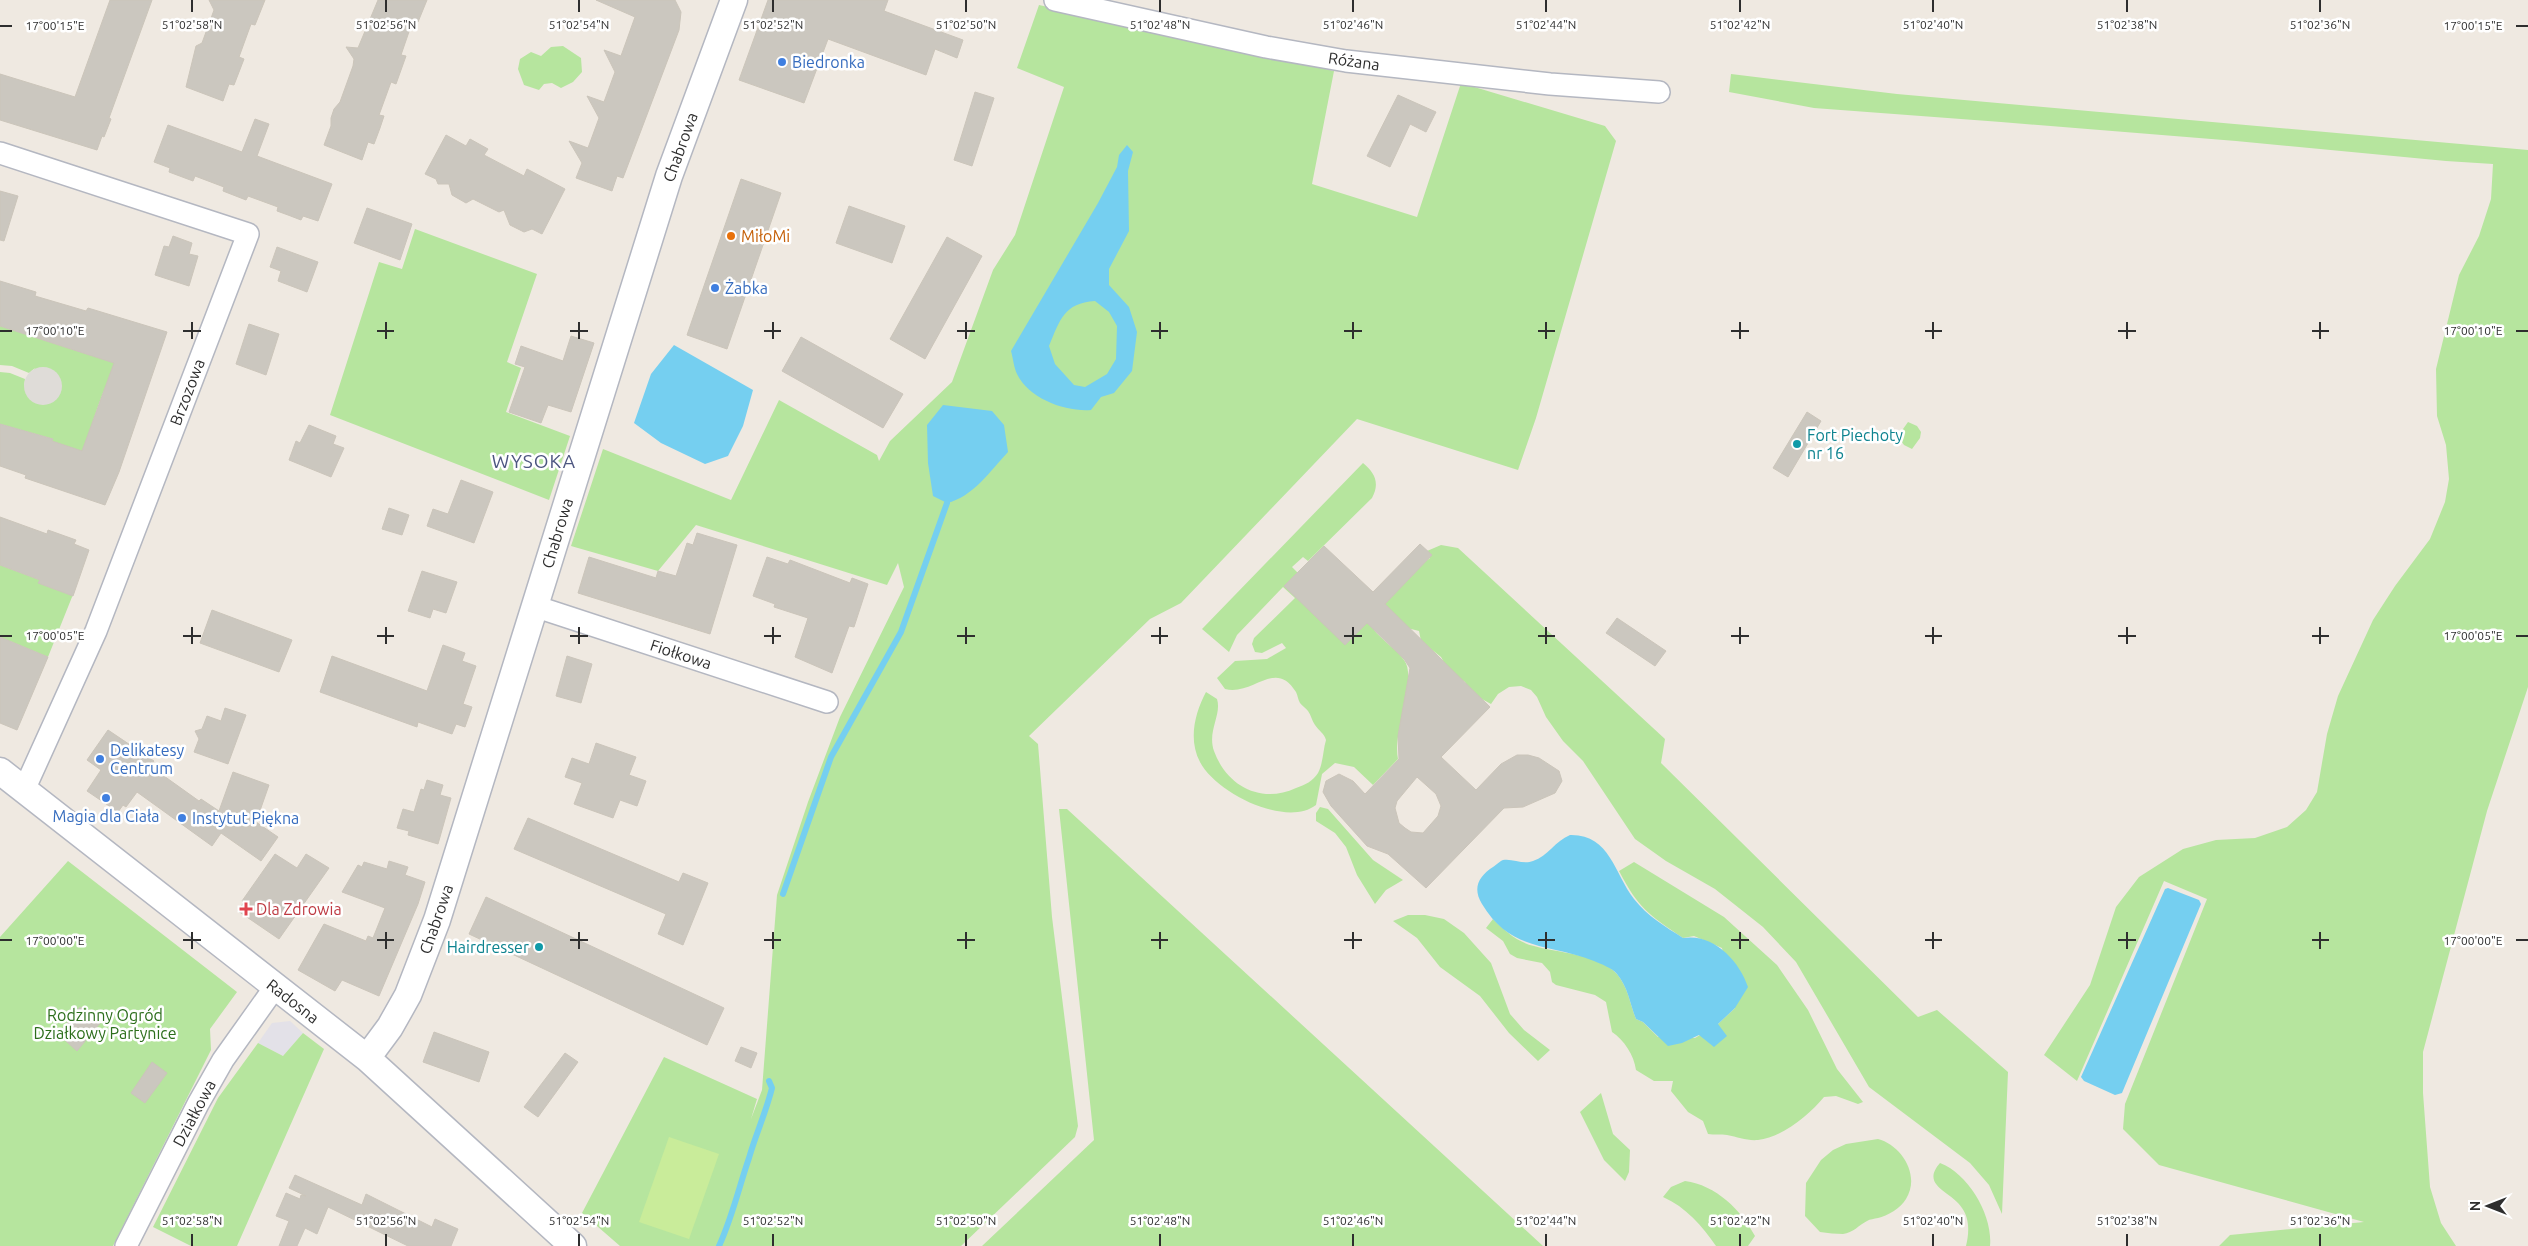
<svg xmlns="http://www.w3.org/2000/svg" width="2528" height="1246" font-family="Ubuntu,sans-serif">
<rect width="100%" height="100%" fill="#efe9e1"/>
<path fill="#e3e1e8" d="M290,1021L303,1033L283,1056L258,1043L272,1023Z"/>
<path fill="#b6e59e" d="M1039,5L1334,71L1312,184L1417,217L1461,83L1605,126L1616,141L1536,418L1518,470L1357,419L1181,603L1150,619L1029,736L1038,744L1052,917L1078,1126L1075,1137L961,1246H620L582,1213L664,1057L757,1099L751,1119L762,1090L777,895L808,802L840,717L904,587L898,563L887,585L696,525L658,571L571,546L603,449L731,500L779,400L877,455L879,461L890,441L952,382L993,270L1015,235L1064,87L1017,68Z
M563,46L581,58L582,72L573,82L561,88L552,83L544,84L539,90L524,85L518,69L520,59L531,52L541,56L551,47Z
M1731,74L1897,94L2528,150V687L2487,811L2423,1052V1093L2430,1187L2441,1223L2456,1246H2219L2230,1235L2364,1222L2159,1165L2123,1129L2125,1104L2207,899L2164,881L2077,1081L2044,1055L2090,985L2116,907L2139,877L2183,849L2216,840L2255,838L2287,827L2306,810L2317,792L2327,734L2338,696L2373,620L2395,586L2430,539L2445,502L2449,479L2446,445L2437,416L2436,369L2459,275L2479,236L2491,199L2493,164L2446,161L2236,141L2001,122L1814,108L1729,92Z
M415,229L537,274L507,362L521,368L506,412L570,436L549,500L330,415L379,262L402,269Z
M0,326L87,354L120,357C103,388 91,422 84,456L52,441L53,439L0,424V372L10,373L25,379L24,386L35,368L29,373L12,366L0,365Z
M1908,422L1917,426L1921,432L1920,438L1912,449L1904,445L1899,438L1903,429Z
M1363,463C1375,473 1380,483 1372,498L1308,561L1303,557L1292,567L1297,572L1304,590L1371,603L1430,558V554L1427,551L1441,545L1458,548L1665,739L1661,763L1918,1017L1937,1010L2008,1072L2002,1214L1989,1185L1970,1163L1869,1087L1796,962L1763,927L1715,889L1666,861L1635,839L1583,761L1563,741L1546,717L1537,697L1531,690L1521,686L1509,687L1498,694L1491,704L1469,692L1465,682L1449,671L1441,657L1421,641L1419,631C1403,626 1390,627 1374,630C1382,640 1396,649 1404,660C1418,678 1392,733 1398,759L1373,785L1354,767L1335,763L1322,774L1316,805C1286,828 1216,793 1200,762C1188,739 1195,713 1206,692L1217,699C1222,715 1207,731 1214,751C1227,787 1262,804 1296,788C1305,785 1313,781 1318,773C1323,764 1323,750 1326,740C1324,733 1319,731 1315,725C1312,721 1311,715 1308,711C1306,708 1302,706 1300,703C1298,700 1298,696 1296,692C1275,658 1254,696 1225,689L1217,678L1235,661L1267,659L1286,648L1282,643L1262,653L1255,652L1252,644L1254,638L1295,598L1283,587L1237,635L1229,652L1202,629Z
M0,565L40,580L39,583L57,590L74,592L48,657L0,637Z
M1320,807L1328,809L1373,860L1403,880L1386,890L1375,904L1357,875L1346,847L1335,833L1316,821V813Z
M1059,809H1067L1543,1246H982L1094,1140Z
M68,861L237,992L210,1029L211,1050L113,1246H0V937Z
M1634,862L1724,917L1777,965L1808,1010L1837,1069L1863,1102L1858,1104L1836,1096L1824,1097C1809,1115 1783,1137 1758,1140C1747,1141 1738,1137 1727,1135C1721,1134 1714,1135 1708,1134L1703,1121L1688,1112L1671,1091L1673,1081H1654L1636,1070C1634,1055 1624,1040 1612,1032L1606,1002L1595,995L1556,985L1552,982L1550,972L1542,963L1517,958L1510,954L1503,941L1486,928L1493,919C1505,931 1517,942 1534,946C1558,953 1599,954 1617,974C1628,987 1630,1004 1636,1019L1643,1022L1658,1037L1695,1038L1718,1024L1735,1008L1722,948L1694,936L1683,938C1648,914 1639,909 1619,871Z
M1408,915H1425L1444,919L1464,933L1491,963L1510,1014L1524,1030L1550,1050L1538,1061L1509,1033L1480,996L1440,967L1417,938L1393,921Z
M303,1033L324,1049L237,1246H191L153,1227L218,1098L258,1043L283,1056Z
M1601,1093L1613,1134L1630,1150L1629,1172L1625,1181L1604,1160L1580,1112Z
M1878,1139C1901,1145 1921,1175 1906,1199C1901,1208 1887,1216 1878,1218C1874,1219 1870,1219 1867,1221C1859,1225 1853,1233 1843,1234C1836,1234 1828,1233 1820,1232L1805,1216L1806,1183L1821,1160L1833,1150L1846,1144Z
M1940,1163C1969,1174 1993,1216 1990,1246H1966C1969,1234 1970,1219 1962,1208C1951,1191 1920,1186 1940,1163Z
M1685,1181C1716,1185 1741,1210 1755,1236L1748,1246H1716C1702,1226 1686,1207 1663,1197L1671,1187Z"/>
<path fill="#c9ec9a" d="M669,1137L719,1154L689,1239L639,1222Z"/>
<path fill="#dfdcd8" d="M24 386a19 19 0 1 1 38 0a19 19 0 1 1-38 0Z"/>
<path fill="#75cff0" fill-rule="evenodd" d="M1127,145L1133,152L1128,171L1129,231L1109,269V285L1129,307L1137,332L1132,371L1114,393L1101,397L1091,410C1066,412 1029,399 1017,374C1014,368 1013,358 1011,351L1098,203L1117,167L1119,155ZM1095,301L1109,312L1117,326L1116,359L1107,374L1085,387L1074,385L1055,364L1049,346C1060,320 1064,303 1095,301Z
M674,345L753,390L743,426L728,456L705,464L661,443L634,423L651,374Z
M943,405L992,411L1004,425L1008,452C990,471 973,497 947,503L933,496L928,463L927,425Z
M1570,835C1610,834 1614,873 1634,899C1647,916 1666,927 1683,938C1713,933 1739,960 1748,987L1735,1008L1718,1024L1727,1036L1714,1047L1699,1035L1682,1043L1668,1046L1643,1022L1636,1019C1630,1004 1628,987 1617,974C1612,968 1601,964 1594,961C1548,943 1511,952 1482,904C1472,888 1479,876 1493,867C1496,865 1500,861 1503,860C1512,858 1523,865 1533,861C1548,856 1555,841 1570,835Z
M2168,888L2199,900L2201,904L2122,1093L2115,1095L2084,1081L2081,1077L2165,889Z"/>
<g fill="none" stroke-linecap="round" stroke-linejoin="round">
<path stroke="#75cff0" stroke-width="6" d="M783,894L831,757L901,632L947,503
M719,1246C732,1218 739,1187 749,1158C756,1134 766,1112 772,1088L769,1081"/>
</g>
<path fill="#cbc7bf" stroke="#cbc5ba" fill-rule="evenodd" d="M110,0H152L109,118L111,119L104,137L102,136L97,150L0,120V74L75,97Z
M209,0H265L255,25L251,24L239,57L244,59L234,85L229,84L223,101L186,87L196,46L202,43L214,10Z
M378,0H427L418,22L413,20L401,55L406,56L396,84L391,82L379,115L384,116L380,128L374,144L368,142L362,160L324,145L331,126V118L334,109L340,102L353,66L354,59L346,47L358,48Z
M596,0H675L681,12L679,30L623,178L617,176L612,191L576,178L582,163L569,141L588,148L599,118L587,96L604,102L615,72L604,50L621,56L635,17Z
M768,0H888L884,11L963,40L957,58L935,49L926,75L828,39L804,103L739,80Z
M975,92L994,98L972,166L954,160Z
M1398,95L1436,112L1426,132L1410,124L1390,167L1367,156Z
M255,119L269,124L257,156L332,184L318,221L303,216L301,220L288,215L277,211L278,207L248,196L246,200L223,191L224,187L195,176L193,181L169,172L170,168L154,162L168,125L242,152Z
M446,135L466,146L470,139L488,149L484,155L524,176L527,169L565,189L542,234L532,229L524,232L510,225L504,210L499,212L473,199L466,203L452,195L449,184H438L436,179L425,174Z
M741,179L781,193L727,349L687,335Z
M0,191L18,196L4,241L0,240Z
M849,206L905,226L892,263L836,243Z
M367,208L412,224L400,260L354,243Z
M173,236L192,243L189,254L198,256L189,286L155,275L164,246L169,247Z
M947,237L982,256L925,359L890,339Z
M277,247L318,262L307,292L278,281L281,271L270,267Z
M0,281L36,292L35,296L86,311L88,308L167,332L119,472L105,505L25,478L26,475L0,466V424L53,439L52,441L82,451L114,363L0,326Z
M249,324L279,334L266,375L236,364Z
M571,336L594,343L571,412L548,405L541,423L509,412L525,367L515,364L521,346L563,361Z
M801,337L903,394L883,428L782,371Z
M1807,412L1821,421L1788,477L1773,468Z
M309,425L336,436L333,444L344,448L331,477L289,460L296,441L300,443Z
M461,480L493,492L474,543L427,526L433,509L448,514Z
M389,508L409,515L402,535L382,529Z
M0,517L47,534L48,530L76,540L74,544L89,550L73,596L38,583L40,580L0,565Z
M697,533L737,545L710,634L578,593L589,557L656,578L658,571L676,576L687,543L693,545Z
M1420,544L1432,555L1385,604L1490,707L1441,757L1476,790L1501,764L1517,755H1528L1539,758L1559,771L1562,781L1555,793L1523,807L1504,808L1426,888L1388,854L1367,846L1331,806L1323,792L1326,781L1339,774L1353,781L1365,794L1399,759L1398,736L1410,668L1404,659L1367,623L1345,645L1284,586L1324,546L1373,592ZM1417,777L1436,794L1441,806L1438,816L1423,833L1411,832L1405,828L1399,823L1395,808L1397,801Z
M767,557L788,564L790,560L850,583L852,578L868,584L854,627L849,626L832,673L795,657L808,618L774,607L775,604L753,596Z
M422,571L457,582L446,613L433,609L430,618L408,611Z
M212,610L292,640L279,672L200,643Z
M1617,618L1666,651L1655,666L1606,633Z
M0,637L48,657L17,730L0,723Z
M443,645L465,653L462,661L476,666L463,704L472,707L465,727L456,724L452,734L418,722L417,727L320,692L332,656L427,691Z
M567,656L592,664L581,703L556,696Z
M225,708L246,715L228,764L194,752L199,739L195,731L202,729L207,716L221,721Z
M108,730L154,761L150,766L199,801L201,799L219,811L233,772L269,785L256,822L278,837L261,861L221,833L212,846L137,792L126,807L123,805L118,812L87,791L101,770L87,760Z
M596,743L636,757L629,775L646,781L637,806L620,800L613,818L574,804L582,783L565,777L572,758L589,764Z
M427,780L443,785L440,795L451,798L438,844L408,835L409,831L397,828L403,809L414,812L421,789L424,790Z
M528,818L679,882L683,873L708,883L683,945L658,934L666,914L514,849Z
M275,854L297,868L306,854L329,868L279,939L238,911L244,902L242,901Z
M389,861L408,867L405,875L425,882L418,904L379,996L342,980L335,991L298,970L324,924L366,941L368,936L373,938L385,908L342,892L358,865L362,867L364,862L387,869Z
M486,897L724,1008L707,1045L469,934Z
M80,1007L101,1022L77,1051L58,1034Z
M434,1032L489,1052L479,1082L423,1062Z
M741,1047L757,1053L751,1068L735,1061Z
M565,1053L578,1062L538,1117L524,1107Z
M152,1062L167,1073L145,1103L131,1093Z
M295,1175L362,1205L366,1194L432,1227L435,1219L458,1229L451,1246H408L328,1207L317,1234L305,1228L297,1246H279L289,1221L276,1216L286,1193L300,1199L301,1195L306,1196L289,1188Z"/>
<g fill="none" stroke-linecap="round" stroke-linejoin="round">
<defs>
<path id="minor" d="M1055,0L1266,47L1346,61L1550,84L1659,92
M0,153L248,234L96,631L24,790
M534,606L827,702
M126,1246L198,1104L223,1060L275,987"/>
<path id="tertiary" d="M0,771L367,1058L573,1246
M367,1058L390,1027L408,995L437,920L669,176L734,0"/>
</defs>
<use href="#minor" stroke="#b4b7c1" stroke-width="24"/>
<use href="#tertiary" stroke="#b4b7c1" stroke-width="29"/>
<use href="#minor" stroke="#fff" stroke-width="21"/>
<use href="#tertiary" stroke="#fff" stroke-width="26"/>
</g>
<path fill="none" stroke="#2e2e2e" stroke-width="2" d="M192,0V12M386,0V12M579,0V12M773,0V12M966,0V12M1160,0V12M1353,0V12M1546,0V12M1740,0V12M1933,0V12M2127,0V12M2320,0V12M0,26H12M2516,26H2528M192,322V339M386,322V339M579,322V339M773,322V339M966,322V339M1160,322V339M1353,322V339M1546,322V339M1740,322V339M1933,322V339M2127,322V339M2320,322V339M0,331H12M183,331H201M377,331H394M570,331H588M764,331H781M957,331H975M1151,331H1168M1344,331H1362M1538,331H1555M1731,331H1749M1925,331H1942M2118,331H2136M2312,331H2329M2516,331H2528M192,627V644M386,627V644M579,627V644M773,627V644M966,627V644M1160,627V644M1353,627V644M1546,627V644M1740,627V644M1933,627V644M2127,627V644M2320,627V644M0,636H12M183,636H201M377,636H394M570,636H588M764,636H781M957,636H975M1151,636H1168M1344,636H1362M1538,636H1555M1731,636H1749M1925,636H1942M2118,636H2136M2312,636H2329M2516,636H2528M192,932V949M386,932V949M579,932V949M773,932V949M966,932V949M1160,932V949M1353,932V949M1546,932V949M1740,932V949M1933,932V949M2127,932V949M2320,932V949M0,940H12M183,940H201M377,940H394M570,940H588M764,940H781M957,940H975M1151,940H1168M1344,940H1362M1538,940H1555M1731,940H1749M1925,940H1942M2118,940H2136M2312,940H2329M2516,940H2528M192,1234V1246M386,1234V1246M579,1234V1246M773,1234V1246M966,1234V1246M1160,1234V1246M1353,1234V1246M1546,1234V1246M1740,1234V1246M1933,1234V1246M2127,1234V1246M2320,1234V1246"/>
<g fill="#3f7fe0" stroke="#fff" stroke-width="2">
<circle cx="782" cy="62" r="5"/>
<circle cx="715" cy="288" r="5"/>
<circle cx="100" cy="759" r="5"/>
<circle cx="106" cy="798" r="5"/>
<circle cx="182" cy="818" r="5"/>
</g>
<circle fill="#e8710a" stroke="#fff" stroke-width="2" cx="731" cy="236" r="5"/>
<g fill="#0f9aa8" stroke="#fff" stroke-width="2">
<circle cx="1797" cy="444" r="5"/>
<circle cx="539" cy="947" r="5"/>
</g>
<path fill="#e0444e" stroke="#fff" stroke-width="2" d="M243.5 901.5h5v5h5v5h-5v5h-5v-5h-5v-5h5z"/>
<g text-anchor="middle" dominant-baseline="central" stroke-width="5" stroke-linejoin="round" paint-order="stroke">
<g font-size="16" fill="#2e2e2e" stroke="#fff">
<text transform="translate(1354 61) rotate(8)">Różana</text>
<text transform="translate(680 147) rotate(-70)">Chabrowa</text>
<text transform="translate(187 392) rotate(-69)">Brzozowa</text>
<text transform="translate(557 533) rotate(-73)">Chabrowa</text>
<text transform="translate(681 654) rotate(18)">Fiołkowa</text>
<text transform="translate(436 919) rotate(-71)">Chabrowa</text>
<text transform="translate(293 1001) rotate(38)">Radosna</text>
<text transform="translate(194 1113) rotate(-62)">Działkowa</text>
</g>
<g font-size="16" fill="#366cbe" stroke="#fff" text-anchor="start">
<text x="792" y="62">Biedronka</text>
<text x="725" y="288">Żabka</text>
<text x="110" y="750">Delikatesy<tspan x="110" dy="18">Centrum</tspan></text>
<text x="106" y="816" text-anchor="middle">Magia dla Ciała</text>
<text x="192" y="818">Instytut Piękna</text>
</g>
<g font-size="16" fill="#c56008" stroke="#fff" text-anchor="start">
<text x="741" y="236">MiłoMi</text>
</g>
<g font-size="16" fill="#0d838f" stroke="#fff" text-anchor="start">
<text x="1807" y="435">Fort Piechoty<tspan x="1807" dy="18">nr 16</tspan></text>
<text x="529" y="947" text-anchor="end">Hairdresser</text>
</g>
<g font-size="16" fill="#be3a42" stroke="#fff" text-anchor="start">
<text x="256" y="909">Dla Zdrowia</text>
</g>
<g font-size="16" fill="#2c6e1b" stroke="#fff">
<text x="105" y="1015">Rodzinny Ogród<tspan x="105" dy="18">Działkowy Partynice</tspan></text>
</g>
<g font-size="19" letter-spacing="1" fill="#4d5680" stroke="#fff">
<text x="534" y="461">WYSOKA</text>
</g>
</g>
<g font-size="12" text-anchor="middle" fill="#2e2e2e" stroke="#fff" stroke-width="5" stroke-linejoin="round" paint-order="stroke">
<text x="192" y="29">51°02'58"N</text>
<text x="386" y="29">51°02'56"N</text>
<text x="579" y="29">51°02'54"N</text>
<text x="773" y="29">51°02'52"N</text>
<text x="966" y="29">51°02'50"N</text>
<text x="1160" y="29">51°02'48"N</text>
<text x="1353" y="29">51°02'46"N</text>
<text x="1546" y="29">51°02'44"N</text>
<text x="1740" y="29">51°02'42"N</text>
<text x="1933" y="29">51°02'40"N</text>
<text x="2127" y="29">51°02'38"N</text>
<text x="2320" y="29">51°02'36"N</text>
<text x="2473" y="30">17°00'15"E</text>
<text x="55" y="30">17°00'15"E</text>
<text x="2473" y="335">17°00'10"E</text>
<text x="55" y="335">17°00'10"E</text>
<text x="2473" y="640">17°00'05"E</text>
<text x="55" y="640">17°00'05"E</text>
<text x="2473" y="945">17°00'00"E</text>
<text x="55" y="945">17°00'00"E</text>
<text x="192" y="1225">51°02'58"N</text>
<text x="386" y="1225">51°02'56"N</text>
<text x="579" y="1225">51°02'54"N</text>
<text x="773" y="1225">51°02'52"N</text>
<text x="966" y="1225">51°02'50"N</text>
<text x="1160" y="1225">51°02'48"N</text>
<text x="1353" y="1225">51°02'46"N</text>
<text x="1546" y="1225">51°02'44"N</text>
<text x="1740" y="1225">51°02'42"N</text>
<text x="1933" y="1225">51°02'40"N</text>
<text x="2127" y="1225">51°02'38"N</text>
<text x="2320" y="1225">51°02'36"N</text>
</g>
<g transform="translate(2488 1206) rotate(270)" stroke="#ffffff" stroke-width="4" paint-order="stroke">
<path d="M0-4L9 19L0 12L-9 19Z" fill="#2e2e2e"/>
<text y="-8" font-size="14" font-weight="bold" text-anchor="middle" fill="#2e2e2e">N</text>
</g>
</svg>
